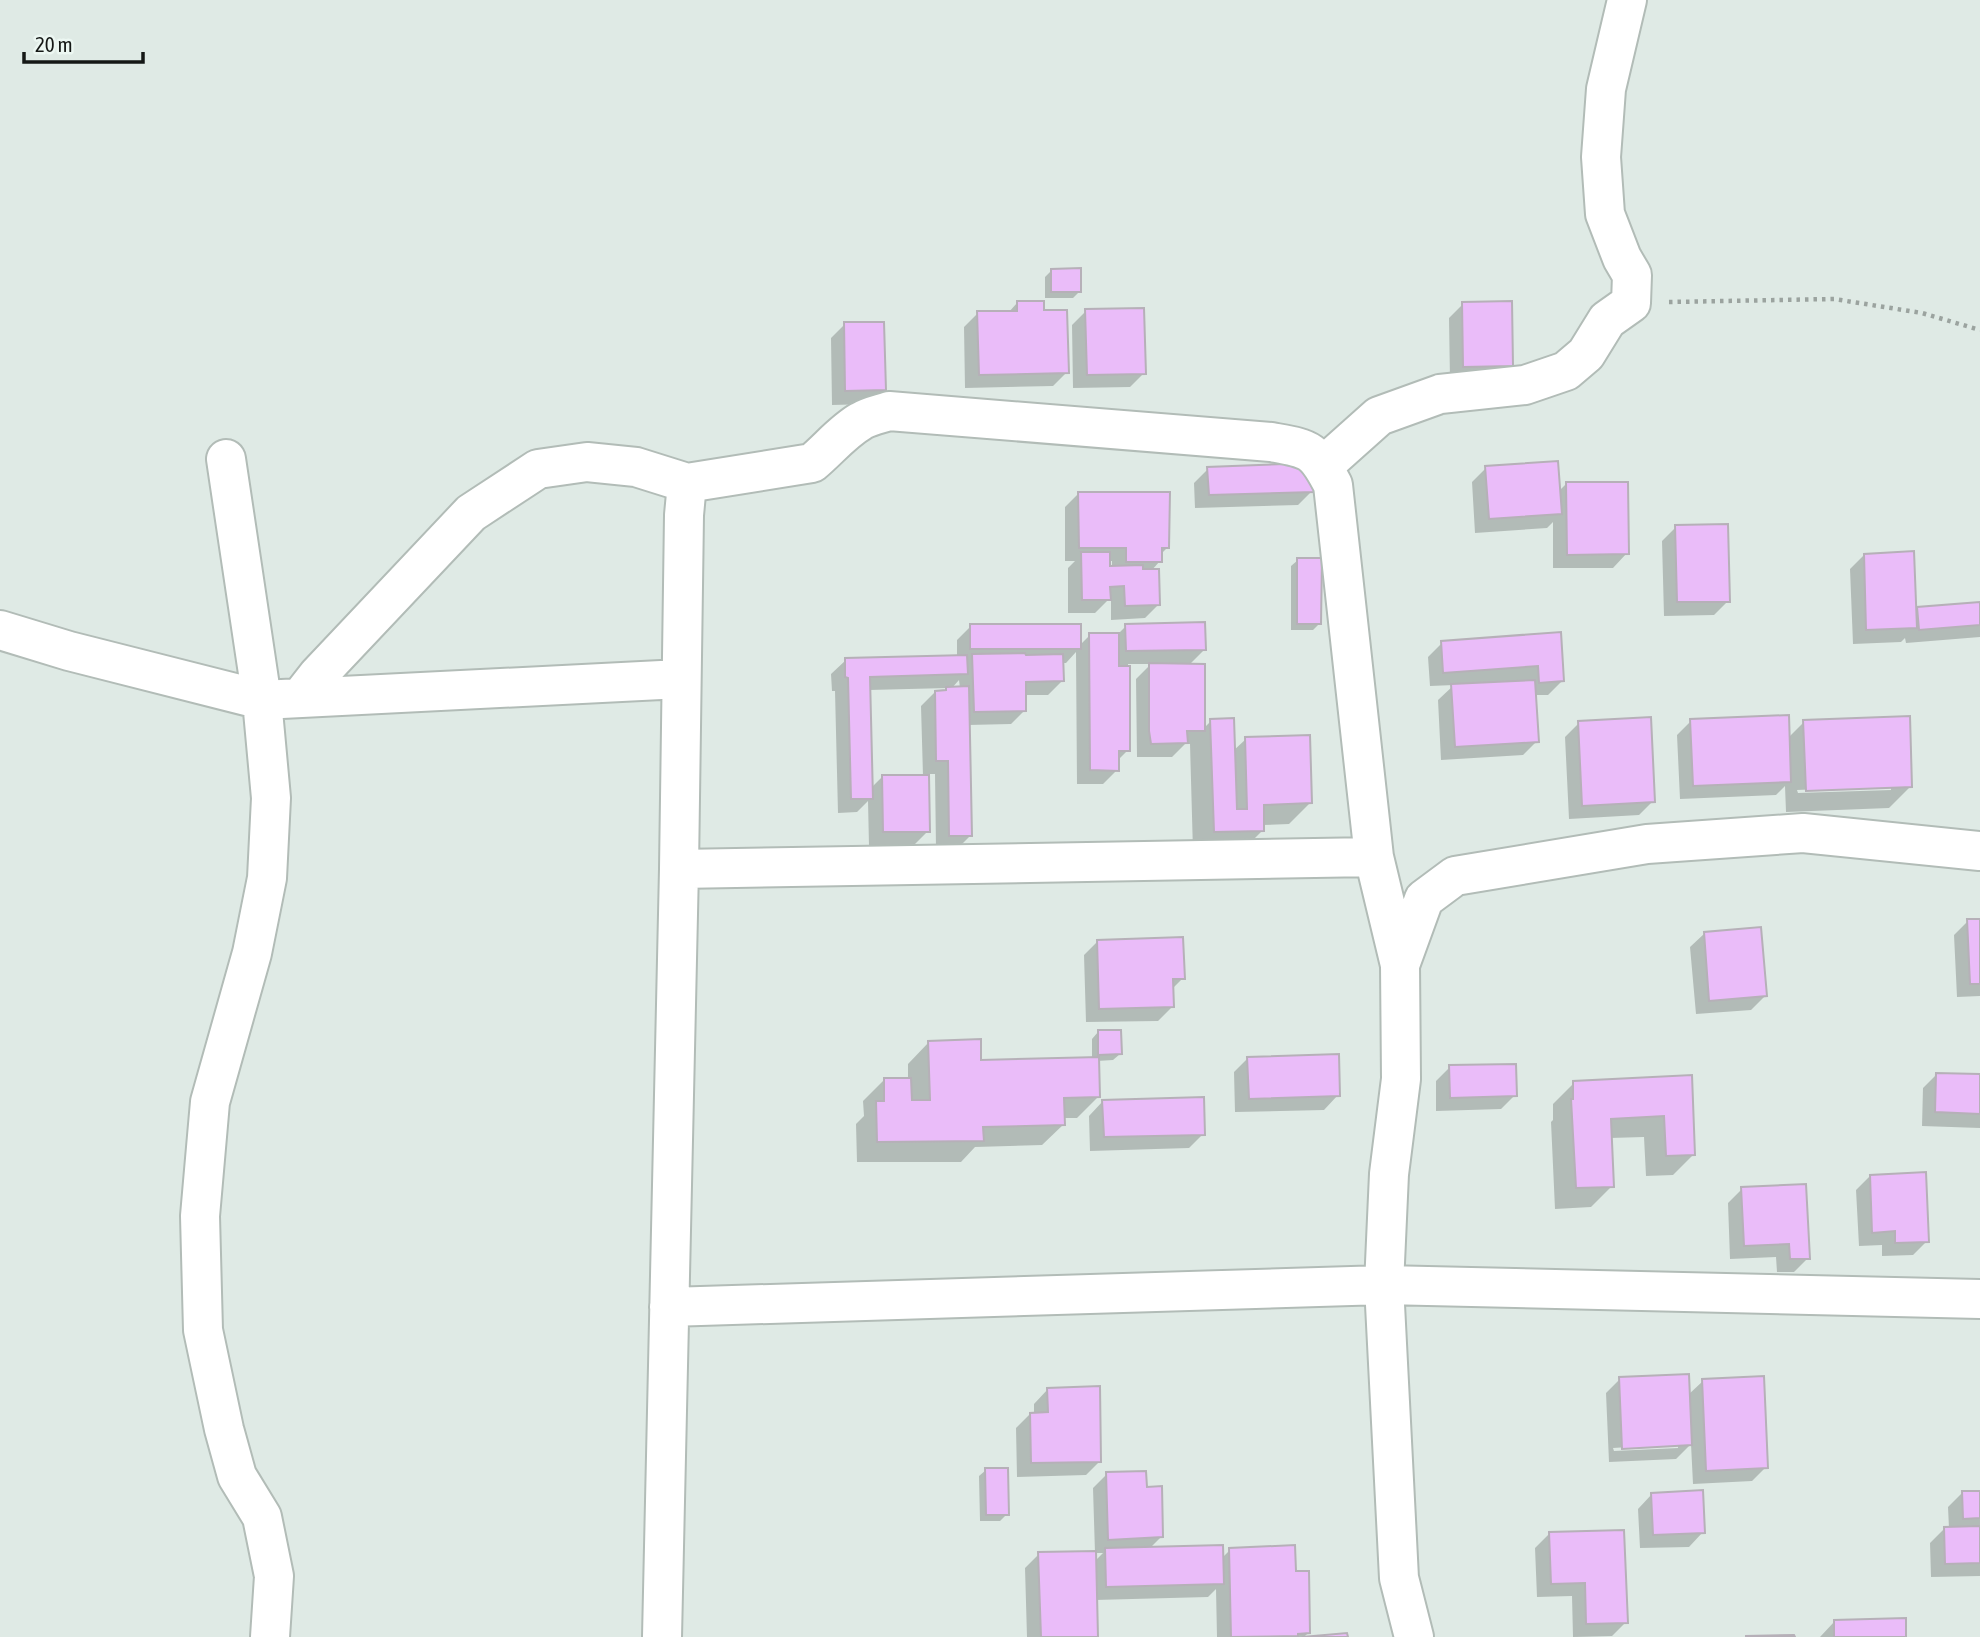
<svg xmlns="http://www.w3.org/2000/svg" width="1980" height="1637" font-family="'Asap Condensed',sans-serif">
<rect width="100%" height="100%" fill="#dfeae5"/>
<path fill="#0003" fill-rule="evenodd" d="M1052,270L1080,291L1073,298H1045V277Z
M1017,303L1042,311L1067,372L1053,386L965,388L964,327L978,313H1008Z
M1463,304L1511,365L1497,379L1450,380L1449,318Z
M1086,311L1144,373L1130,387L1073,388L1072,325Z
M845,324L884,390L870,404L832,405L831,338Z
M1486,468L1559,491L1566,484L1627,553L1613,568H1553V522L1547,528L1475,533L1472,482Z
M1208,469L1312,491L1298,505L1195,508L1194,483Z
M1079,493L1168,547L1160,555V561L1151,571L1159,604L1145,618L1111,620V600H1108L1095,613H1068V568L1075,561H1065V507ZM1108,561H1112V567L1108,568Z
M1676,527L1728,601L1714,615L1664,616L1662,541Z
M1864,555L1915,609L1980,604V637L1906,643L1905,638L1901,642L1853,644L1850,569Z
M1298,560L1320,623L1313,630H1291V566Z
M971,626L1080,645L1090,635H1117L1126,626L1204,650L1189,665L1204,728L1211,721L1233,751L1246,739L1310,803L1289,824L1262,825L1263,830L1242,851L1193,852L1190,744H1185L1172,757H1137L1136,679L1151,664H1128V750L1117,761V770L1103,784H1077L1076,652L1066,663H1062V681L1048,695H1024L1025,710L1011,724L968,725L971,835L957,849H936L935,774H928V831L914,845L869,846L868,801L857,812L838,813L835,691H832L831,674L846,660L957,657V640ZM959,680L960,688L951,689ZM948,688L943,692H935L921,706L923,776L882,777L871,788L869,690Z
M1559,634L1562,681L1548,695H1534L1537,741L1523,755L1441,760L1438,700L1454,685L1430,686L1428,657L1442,643Z
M1691,721L1788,738L1804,722L1910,787L1889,808L1786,812L1785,786L1776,795L1680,799L1677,735ZM1891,786V790L1798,793L1797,790Z
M1579,723L1653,801L1639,815L1569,819L1565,737Z
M1980,920V996L1957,997L1954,935L1968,921Z
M1705,933L1765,996L1751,1010L1696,1014L1690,947Z
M1098,941L1183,978L1171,990L1172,1007L1158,1021L1086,1022L1084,955Z
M1098,1032L1120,1054L1113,1060L1097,1061L1098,1097L1077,1118H1063L1064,1124L1042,1145L975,1147L961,1162H857L856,1124L864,1116L863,1101L884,1080H908V1064L929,1042L980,1062L1092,1059V1039Z
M1248,1058L1338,1095L1324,1110L1235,1112L1234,1072Z
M1450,1067L1515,1095L1501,1109L1436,1111V1081Z
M1937,1074L1980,1076V1128L1922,1126L1923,1088Z
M1690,1077L1694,1154L1673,1175L1646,1176L1644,1137L1610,1138L1612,1186L1591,1207L1555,1209L1551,1122L1553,1120V1104L1574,1083Z
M1103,1101L1203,1134L1189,1148L1090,1151L1089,1116Z
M1870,1176L1927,1241L1913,1255L1882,1256V1245L1859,1246L1856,1190Z
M1742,1189L1808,1258L1794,1272H1777L1776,1257L1730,1259L1728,1203Z
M1620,1379L1688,1395L1703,1381L1766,1467L1752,1481L1693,1484L1691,1444L1676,1459L1609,1462L1606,1393ZM1678,1444V1448L1614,1451L1613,1448Z
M1048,1389L1100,1461L1086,1475L1017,1477L1016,1428L1030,1414H1034V1404Z
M986,1470L1007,1514L1000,1521H980L979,1476Z
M1107,1474L1145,1488L1161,1537L1150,1548L1222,1558L1230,1550L1294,1573L1308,1633L1304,1637H1217L1216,1589L1208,1597L1095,1600L1096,1637H1027L1025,1568L1039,1554L1095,1561L1103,1553H1095L1093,1488Z
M1962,1493H1980V1576L1931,1577L1930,1543L1944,1529L1949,1528L1948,1507Z
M1652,1494L1703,1532L1689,1547L1640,1548L1638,1509Z
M1549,1534L1626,1622L1612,1636L1573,1637L1572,1596L1537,1597L1535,1548Z
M1834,1622L1905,1637H1820Z"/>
<path fill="#eabcf9" stroke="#b6b0b8" stroke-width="2" d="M1081,268V292H1051V269Z
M1017,301H1044V310H1067L1069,373L979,375L977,311H1017Z
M1512,301L1513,366L1463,367L1462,302Z
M1144,308L1146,374L1087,375L1085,309Z
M844,322H884L886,390L845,391Z
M1558,461L1562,514L1489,519L1485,466Z
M1313,463L1314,492L1209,495L1207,467Z
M1566,482H1628L1629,554L1567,555Z
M1078,492H1170L1169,548H1162V562H1126V548H1079Z
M1728,524L1730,602H1677L1675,525Z
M1914,551L1917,628L1866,630L1864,554Z
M1081,552H1110V566L1143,565V569H1159L1160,605L1125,606L1124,586L1110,587L1111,600H1082Z
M1297,558H1322L1321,624H1297Z
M1980,602V625L1919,630L1917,607Z
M1205,622L1206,650L1126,651L1125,624Z
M970,624H1081V649H970Z
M1561,632L1564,681L1539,683L1538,666L1443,673L1441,641Z
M1089,633H1119V666H1130V751H1119V771L1090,770Z
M1025,653L1026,655L1063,654L1064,681L1026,682V711L974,712L972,654Z
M967,655L968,674L870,677L873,799H851L848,678L845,677V658Z
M1149,663L1205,664V731H1187L1188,743L1151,744L1149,731Z
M1535,680L1539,742L1455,747L1451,684Z
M969,686L972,836H949L948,761H936L935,691L946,690V687Z
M1789,715L1791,782L1693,786L1690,719Z
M1910,716L1912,787L1806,791L1803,720Z
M1651,717L1655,802L1582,806L1578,721Z
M1234,718L1237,809H1247L1245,737L1310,735L1312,803L1264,805V831L1214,832L1210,719Z
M882,775H929L930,832H883Z
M1967,919H1980V984H1970Z
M1761,927L1767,996L1709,1001L1704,932Z
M1183,937L1185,979H1173L1174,1007L1099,1009L1097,940Z
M1098,1030H1121L1122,1054L1098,1055Z
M981,1039V1060L1099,1057L1100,1097L1064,1098L1065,1125L983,1127L984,1141L877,1142L876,1101H884V1078H911L912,1100H930L928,1041Z
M1339,1054L1340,1096L1249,1099L1247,1057Z
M1516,1064L1517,1096L1450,1098L1449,1065Z
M1936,1073L1980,1074V1114L1935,1112Z
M1692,1075L1695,1155L1666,1156L1664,1116L1611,1119L1614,1187L1576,1188L1571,1099H1573V1081Z
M1204,1097L1205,1135L1104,1137L1102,1100Z
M1926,1172L1929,1242L1895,1243V1231L1872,1233L1870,1175Z
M1806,1184L1810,1259H1790L1789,1244L1744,1246L1741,1187Z
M1689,1374L1692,1445L1622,1449L1619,1377Z
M1764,1376L1768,1468L1706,1471L1702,1379Z
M1100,1386L1101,1462L1031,1463L1030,1413L1048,1412L1047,1388Z
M985,1468H1008L1009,1515H986Z
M1146,1471L1147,1487L1162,1486L1163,1537L1108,1540L1106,1472Z
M1703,1490L1705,1533L1653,1535L1651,1493Z
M1962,1491H1980V1518L1963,1519Z
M1980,1526V1563L1945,1564L1944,1527Z
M1624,1530L1628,1623L1586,1624L1585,1583L1551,1584L1549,1532Z
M1223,1545L1224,1584L1106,1587L1105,1548Z
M1295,1545L1296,1571H1309L1310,1633L1298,1634V1636L1231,1637L1229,1548Z
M1096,1551L1098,1637H1041L1038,1552Z
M1906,1618V1637H1834V1620Z
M1347,1633L1348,1637H1302Z
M1794,1635L1795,1637H1746V1636Z"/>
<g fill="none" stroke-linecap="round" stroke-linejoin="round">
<defs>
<path id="street" d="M226,459L262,700L271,798L267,878L252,953L210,1102L200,1216L203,1330L224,1429L237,1476L262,1517L274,1576L270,1637
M1323,466L1379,416L1440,394L1525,385L1566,371L1586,354L1607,320L1631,303L1632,275L1622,258L1605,214L1601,157L1606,89L1627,0
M0,630L69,651L262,700L681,679
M300,698L318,675L471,513L538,469L587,462L636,467L687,483
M679,869L1374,857
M1400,965L1424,899L1455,876L1647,844L1803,833L1980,851
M662,1637L679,869L684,515L687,483L812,463C829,449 842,432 861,421C869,416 880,414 889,411L1271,442C1309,449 1314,448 1333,485L1374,857L1400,965L1401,1079L1389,1174L1384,1285L669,1307
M1414,1637L1399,1578L1384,1285L1980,1299"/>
</defs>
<use href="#street" stroke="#b2bcb7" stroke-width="42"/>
<path stroke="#9ba39f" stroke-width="4.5" stroke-dasharray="3.5 5" stroke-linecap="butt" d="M1669,302L1834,299L1922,313L1980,330"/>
<use href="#street" stroke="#fff" stroke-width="38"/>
</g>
<path d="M24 52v10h119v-10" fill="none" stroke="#151816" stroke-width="3.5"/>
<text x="35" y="52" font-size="21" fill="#151816" stroke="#ecf7f2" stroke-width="5" paint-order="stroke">20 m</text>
</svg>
